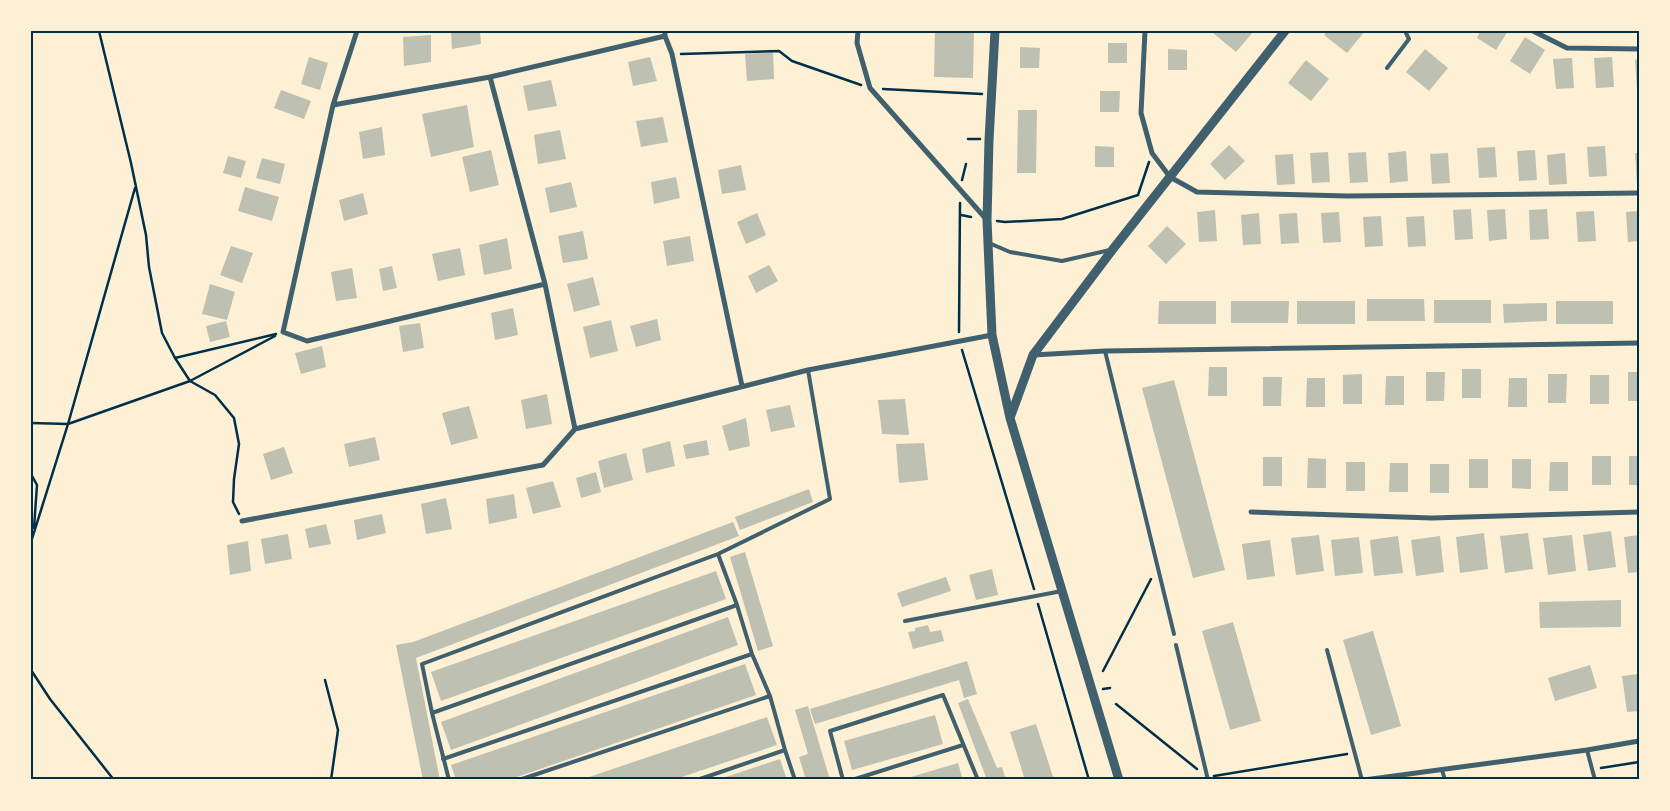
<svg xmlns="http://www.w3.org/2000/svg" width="1670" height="811" font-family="Inter,sans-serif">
<rect width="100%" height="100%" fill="#fdf0d5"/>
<path fill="#bec0b2" d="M451,31H480L481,44L452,49Z
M935,31H974L973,78L934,77Z
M1214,31H1254L1236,52L1213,33Z
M1327,31H1365L1347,53L1324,35Z
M1480,31H1508L1496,50L1477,38Z
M431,35V62L404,66L403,37Z
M1525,37L1545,50L1530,74L1510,61Z
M1108,43H1127V63H1108Z
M1020,47L1040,48L1039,68H1020Z
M1168,49L1187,50V70H1168Z
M1425,49L1448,68L1429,91L1406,72Z
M773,52L774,79L747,81L745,54Z
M309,57L328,63L320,90L301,84Z
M650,57L657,81L633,86L628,62Z
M1612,57L1614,87L1596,88L1594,58Z
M1572,58L1574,88L1556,89L1553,59Z
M1639,59V89H1637L1635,60Z
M1306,60L1329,79L1311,101L1288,83Z
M551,80L557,106L528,111L523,86Z
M281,90L311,101L304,119L274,108Z
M1100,91H1120L1119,112H1100Z
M467,105L474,147L431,157L422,114Z
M1018,110H1037L1036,173H1017Z
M663,117L668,142L641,147L636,121Z
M382,127L385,155L363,159L359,132Z
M560,130L566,159L538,164L534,135Z
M1229,145L1245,161L1225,180L1210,164Z
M1095,146L1114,147V167H1095Z
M1605,146L1607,176L1589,177L1587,147Z
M1495,147L1497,177L1479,178L1477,148Z
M491,150L499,185L470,192L462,157Z
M1535,150L1537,180L1519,181L1517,151Z
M1406,151L1408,181L1390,183L1388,153Z
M1328,152L1330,182L1312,183L1310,153Z
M1366,152L1368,182L1350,183L1348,153Z
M1448,153L1450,183L1432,184L1430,154Z
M1565,153L1567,184L1549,185L1547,155Z
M1635,153H1639V184H1637Z
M1293,154L1295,184L1277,185L1275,155Z
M228,156L246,161L241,178L223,173Z
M262,158L285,164L280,184L256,178Z
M741,165L746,190L722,194L718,170Z
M676,177L680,198L654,204L651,182Z
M571,182L577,207L550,213L545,188Z
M245,187L279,197L272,221L238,211Z
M363,193L368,214L344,221L339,200Z
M1471,209L1473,239L1455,240L1453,210Z
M1505,209L1507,239L1489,241L1487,210Z
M1547,209L1549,239L1530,240L1529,210Z
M1215,210L1217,241L1199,242L1197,212Z
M1594,211L1596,241L1578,242L1576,212Z
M1639,211V241L1628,242L1626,212Z
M1339,212L1341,242L1323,243L1321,213Z
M757,213L766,235L746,244L737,222Z
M1259,213L1261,244L1243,245L1241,215Z
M1297,213L1299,243L1281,244L1279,214Z
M1381,216L1383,246L1365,247L1363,217Z
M1424,216L1426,246L1408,247L1406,217Z
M1167,226L1186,244L1166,264L1148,246Z
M583,231L588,259L563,263L558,236Z
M690,236L694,261L667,266L663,241Z
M507,238L512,269L484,275L479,245Z
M231,246L253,253L242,283L220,275Z
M460,248L465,275L438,281L432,254Z
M769,265L778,281L756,293L748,276Z
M392,266L397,288L383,291L379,269Z
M352,268L357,298L336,301L331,272Z
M593,277L600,305L574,312L567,284Z
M210,284L235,292L227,320L202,314Z
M1367,299H1424L1425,321H1367Z
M1434,300H1491V323H1434Z
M1159,301H1216V324H1158Z
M1231,301H1289L1288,323H1231Z
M1297,301H1355V324H1297Z
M1556,301H1613V324H1556Z
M1547,303V321L1504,323L1503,304Z
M513,308L518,335L495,340L491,313Z
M657,319L661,340L636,347L630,326Z
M611,320L618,351L590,358L583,327Z
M226,321L230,337L210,342L206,326Z
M420,323L424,348L403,352L399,326Z
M322,346L326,367L301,374L295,353Z
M1209,367H1227V396H1208Z
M1462,369H1481V398H1462Z
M1426,372H1445L1444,401H1426Z
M1628,372H1639V401H1628Z
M1362,374V404H1343V375Z
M1548,374H1567L1566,403H1548Z
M1590,375H1609V404H1590Z
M1386,376H1404V405H1385Z
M1263,377H1282L1281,406H1263Z
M1307,378H1325V407H1306Z
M1509,378H1527V407H1508Z
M1174,380L1225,570L1193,578L1142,388Z
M547,394L552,424L526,429L521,400Z
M905,399L909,435L882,434L878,400Z
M790,405L795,427L771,432L766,410Z
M469,406L478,438L451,445L442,413Z
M746,418L750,446L729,451L722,426Z
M375,437L380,460L349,467L344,444Z
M707,440L709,455L686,459L683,445Z
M670,441L675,466L646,473L642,449Z
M924,443L928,480L899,483L896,444Z
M284,447L293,473L271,480L263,454Z
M626,453L633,480L604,488L598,461Z
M1592,456H1611V485H1592Z
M1629,456H1639V485H1629Z
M1263,457H1282V486H1263Z
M1308,458L1326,459V488H1307Z
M1469,459H1488V488H1469Z
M1512,459H1531V489L1512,488Z
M1346,462H1365V491H1346Z
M1550,462H1568V491H1549Z
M1390,463H1408V492H1389Z
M1430,464H1449V493H1430Z
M596,472L601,492L581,498L576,478Z
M553,481L561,507L533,514L526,488Z
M809,489L813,502L740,530L735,517Z
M514,494L517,518L489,524L486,499Z
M446,498L452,529L426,534L421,504Z
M382,514L386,533L357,540L354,520Z
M733,522L739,536L416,658L440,780H423L396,645L413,642Z
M326,524L331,544L309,548L305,529Z
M1611,531L1616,567L1588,571L1583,535Z
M1484,533L1488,569L1460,573L1456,537Z
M1528,533L1533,569L1505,573L1500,536Z
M288,534L292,559L265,564L261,539Z
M1319,535L1324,571L1296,575L1291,538Z
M1572,535L1576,571L1548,575L1543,538Z
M1639,535V572L1628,573L1624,537Z
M1398,536L1403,573L1374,576L1370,540Z
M1440,536L1444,572L1416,576L1411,540Z
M1359,537L1363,573L1335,576L1331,540Z
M1270,540L1275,576L1247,580L1242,544Z
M248,541L251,571L230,575L227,545Z
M745,552L773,646L758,651L730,557Z
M992,569L998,595L976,600L969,575Z
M716,571L726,599L441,701L431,672Z
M946,577L951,591L902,607L897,593Z
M1621,600V627L1540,628L1539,602Z
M728,617L738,645L451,750L441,722Z
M1233,622L1261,721L1230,730L1202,631Z
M928,625L930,632L941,630L944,641L913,649L908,632L915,631V628Z
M1373,631L1401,726L1371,735L1343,640Z
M967,661L977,694L964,698L959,680L815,724L810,709Z
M745,664L756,695L508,780H456L451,765Z
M1590,665L1597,688L1555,701L1548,678Z
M1639,674V711L1627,712L1622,676Z
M968,699L997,768L1002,767L1006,780H987L958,703Z
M808,706L830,780H806L799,757L808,754L795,710Z
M935,715L943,744L852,770L844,741Z
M767,717L777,745L673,780H580Z
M1036,724L1054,780H1025L1010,732Z
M780,759L787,780H720V779Z
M958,763L963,780H904V779Z"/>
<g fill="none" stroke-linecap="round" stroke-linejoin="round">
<path stroke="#003049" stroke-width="2.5" d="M99,31L131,163L146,235L149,267L162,333L175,358L190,381L215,395L234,418L239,444L234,479L233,502L239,514
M681,54L779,51L792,61L861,85
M883,89L982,94
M968,139H980
M962,180L966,164
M961,215L971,217
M997,221L1005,222L1062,219L1138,195L1149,162
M959,332L960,203
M962,350L1034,589
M175,358L276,334
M31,423L68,424L190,381L275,336
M31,474L37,485L34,528
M31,542L68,424L135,188
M1038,604L1089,780
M31,670L50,699L114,780
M1103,671L1151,579
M325,680L338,730L331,780
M1103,689L1110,688
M1116,704L1197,769
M1601,768L1639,762
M1214,776L1347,754"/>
<path stroke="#3f606c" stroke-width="4" d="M1387,68L1409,39L1405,31
M989,243L1010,252L1062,261L1110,250
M1105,351L1174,634
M718,554L830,499L808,370
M905,621L1062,591
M1176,645L1208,780
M1327,650L1362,780
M432,713L737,605
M1587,750L1595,780
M443,759L752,654
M1442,770L1445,780
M449,780L432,713L422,664L718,554L737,605L752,654L770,696L785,750L795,780
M519,780L770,696
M697,780L785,750
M843,780L830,731L943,695L978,780
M852,780L963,745"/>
<path stroke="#3f606c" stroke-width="5" d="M665,31V36L672,54L742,386
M858,31L857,43L870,88L987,220
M1145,31L1141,113L1152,153L1170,177L1197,192L1347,196L1639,193
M1533,31L1567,48L1639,49
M490,77L545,284L575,429
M333,105L357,31
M545,284L307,341L283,332L333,105L490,77L665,36
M1033,355L1105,351L1639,343
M1251,512L1432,518L1639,512
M242,521L543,465L575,429L808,370L992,335
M1364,780L1587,750L1639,741"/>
<path stroke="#3f606c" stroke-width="9" d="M995,31L989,140L987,220L992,335L1010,418L1119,780
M1010,418L1033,355L1113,249L1285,31"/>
</g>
<rect width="1670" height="811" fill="none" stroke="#fdf0d5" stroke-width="65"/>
<rect x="32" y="32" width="1606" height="746" fill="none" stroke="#003049" stroke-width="2"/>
</svg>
